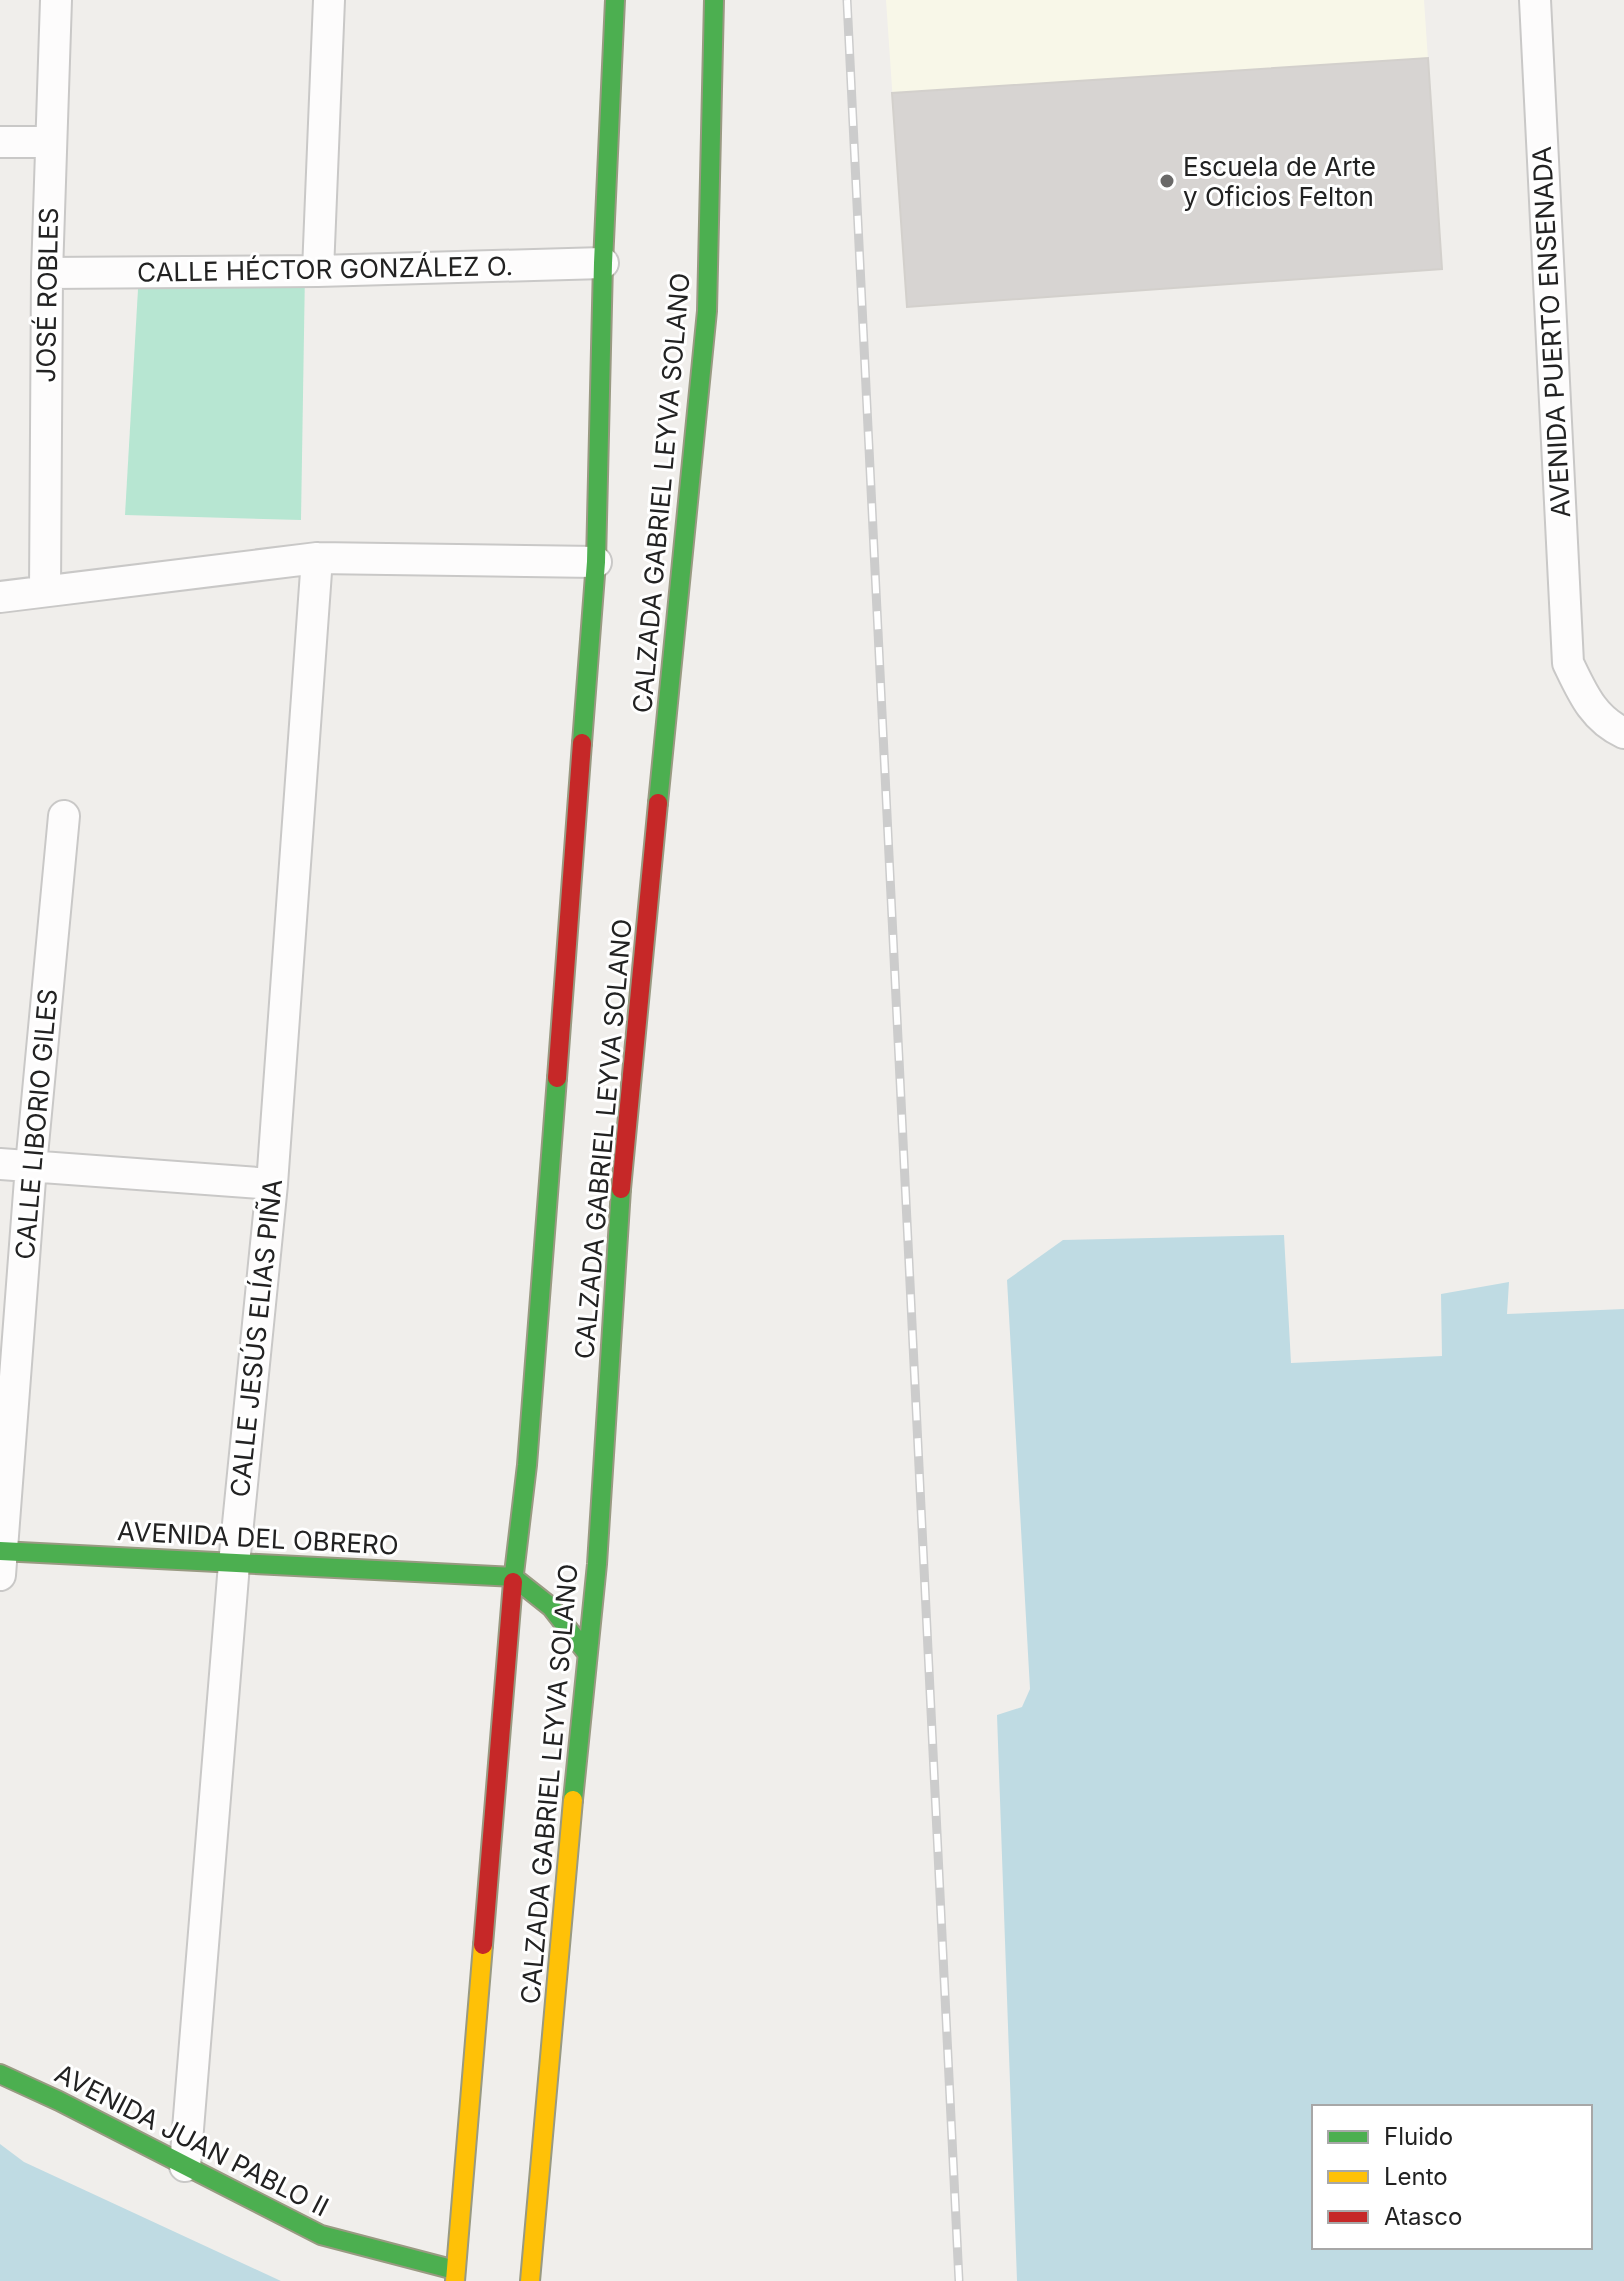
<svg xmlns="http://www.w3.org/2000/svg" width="1624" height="2281" font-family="Inter,sans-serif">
<rect width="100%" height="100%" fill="#f0eeeb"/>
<path fill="#f8f7e8" d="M886,0H1424L1442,269L907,307Z"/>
<path fill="#b7e6d2" d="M305,271L301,520L125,515L139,272Z"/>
<path fill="#bfdbe3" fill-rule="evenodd" d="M1284,1235L1291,1363L1442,1356L1441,1294L1509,1282L1507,1314L1624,1309V2281H1017L997,1715L1022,1707L1030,1689L1007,1280L1063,1240ZM1590,2107V2247H1314V2107Z
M0,2144L24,2162L281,2281H0Z"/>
<path fill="#d7d4d2" stroke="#d3d0cc" stroke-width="2" d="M1428,58L1442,269L907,307L892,93Z"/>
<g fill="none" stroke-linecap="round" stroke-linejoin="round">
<defs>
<path id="street" d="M1535,0L1568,663C1582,692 1593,719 1624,733
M0,142H50
M318,271L329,0
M47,273L318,271L603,263
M45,590L47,273L56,0
M0,597L317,558L596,562
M0,1164L272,1184
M0,1575L31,1166L64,816
M185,2166L234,1564L272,1184L317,558"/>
<path id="fast" d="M582,743L596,562L603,263L615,0
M658,803L707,311L714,0
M0,1551L513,1577L551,1607L586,1652
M513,1582L527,1465L557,1078
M573,1800L597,1564L621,1189
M0,2074L59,2101L321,2235L455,2270"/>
<path id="slow" d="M455,2281L483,1945
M530,2281L573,1800"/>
<path id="jam" d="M557,1078L582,743
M621,1189L658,803
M483,1945L513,1582"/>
</defs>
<use href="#street" stroke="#c9c8c7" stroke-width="34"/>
<use href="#fast" stroke="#999a82" stroke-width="22"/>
<use href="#slow" stroke="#999a82" stroke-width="22"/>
<use href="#jam" stroke="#999a82" stroke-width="22"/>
<use href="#street" stroke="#fdfcfc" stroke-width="30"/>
<use href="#fast" stroke="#4caf50" stroke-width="18"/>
<use href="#slow" stroke="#ffc107" stroke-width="18"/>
<use href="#jam" stroke="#c62828" stroke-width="18"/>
<defs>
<path id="rail" d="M847,0L959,2281"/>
</defs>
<use href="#rail" stroke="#ccc" stroke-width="9"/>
<use href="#rail" stroke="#fff" stroke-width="6" stroke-dasharray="18" stroke-linecap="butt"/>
</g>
<circle fill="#6a6968" stroke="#fff" stroke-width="3" cx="1167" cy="181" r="8"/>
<g text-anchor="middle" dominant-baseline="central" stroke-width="6" stroke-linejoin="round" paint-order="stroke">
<g font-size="26" fill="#222" stroke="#fff" text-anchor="start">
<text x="1183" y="166">Escuela de Arte<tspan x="1183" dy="30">y Oficios Felton</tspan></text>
</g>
<g font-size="26" fill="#222" stroke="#fff">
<text transform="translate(325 269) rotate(-1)">CALLE HÉCTOR GONZÁLEZ O.</text>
<text transform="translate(47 295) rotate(-89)">JOSÉ ROBLES</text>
<text transform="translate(1551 332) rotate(-93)">AVENIDA PUERTO ENSENADA</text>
<text transform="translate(661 493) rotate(-85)">CALZADA GABRIEL LEYVA SOLANO</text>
<text transform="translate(36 1124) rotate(-85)">CALLE LIBORIO GILES</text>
<text transform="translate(603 1139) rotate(-85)">CALZADA GABRIEL LEYVA SOLANO</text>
<text transform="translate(256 1338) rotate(-84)">CALLE JESÚS ELÍAS PIÑA</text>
<text transform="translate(258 1538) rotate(3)">AVENIDA DEL OBRERO</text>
<text transform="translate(549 1784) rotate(-85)">CALZADA GABRIEL LEYVA SOLANO</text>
<text transform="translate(192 2140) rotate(27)">AVENIDA JUAN PABLO II</text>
</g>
</g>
<rect x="1312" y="2105" width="280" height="144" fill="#ffffff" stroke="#a7a7a7" stroke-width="2"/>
<rect x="1328" y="2131" width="40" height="12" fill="#4caf50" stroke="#a7a7a7" stroke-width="2"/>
<text x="1384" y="2145" font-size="24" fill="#222222">Fluido</text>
<rect x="1328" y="2171" width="40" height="12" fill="#ffc107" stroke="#a7a7a7" stroke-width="2"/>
<text x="1384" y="2185" font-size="24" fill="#222222">Lento</text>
<rect x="1328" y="2211" width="40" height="12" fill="#c62828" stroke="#a7a7a7" stroke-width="2"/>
<text x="1384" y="2225" font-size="24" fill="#222222">Atasco</text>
</svg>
